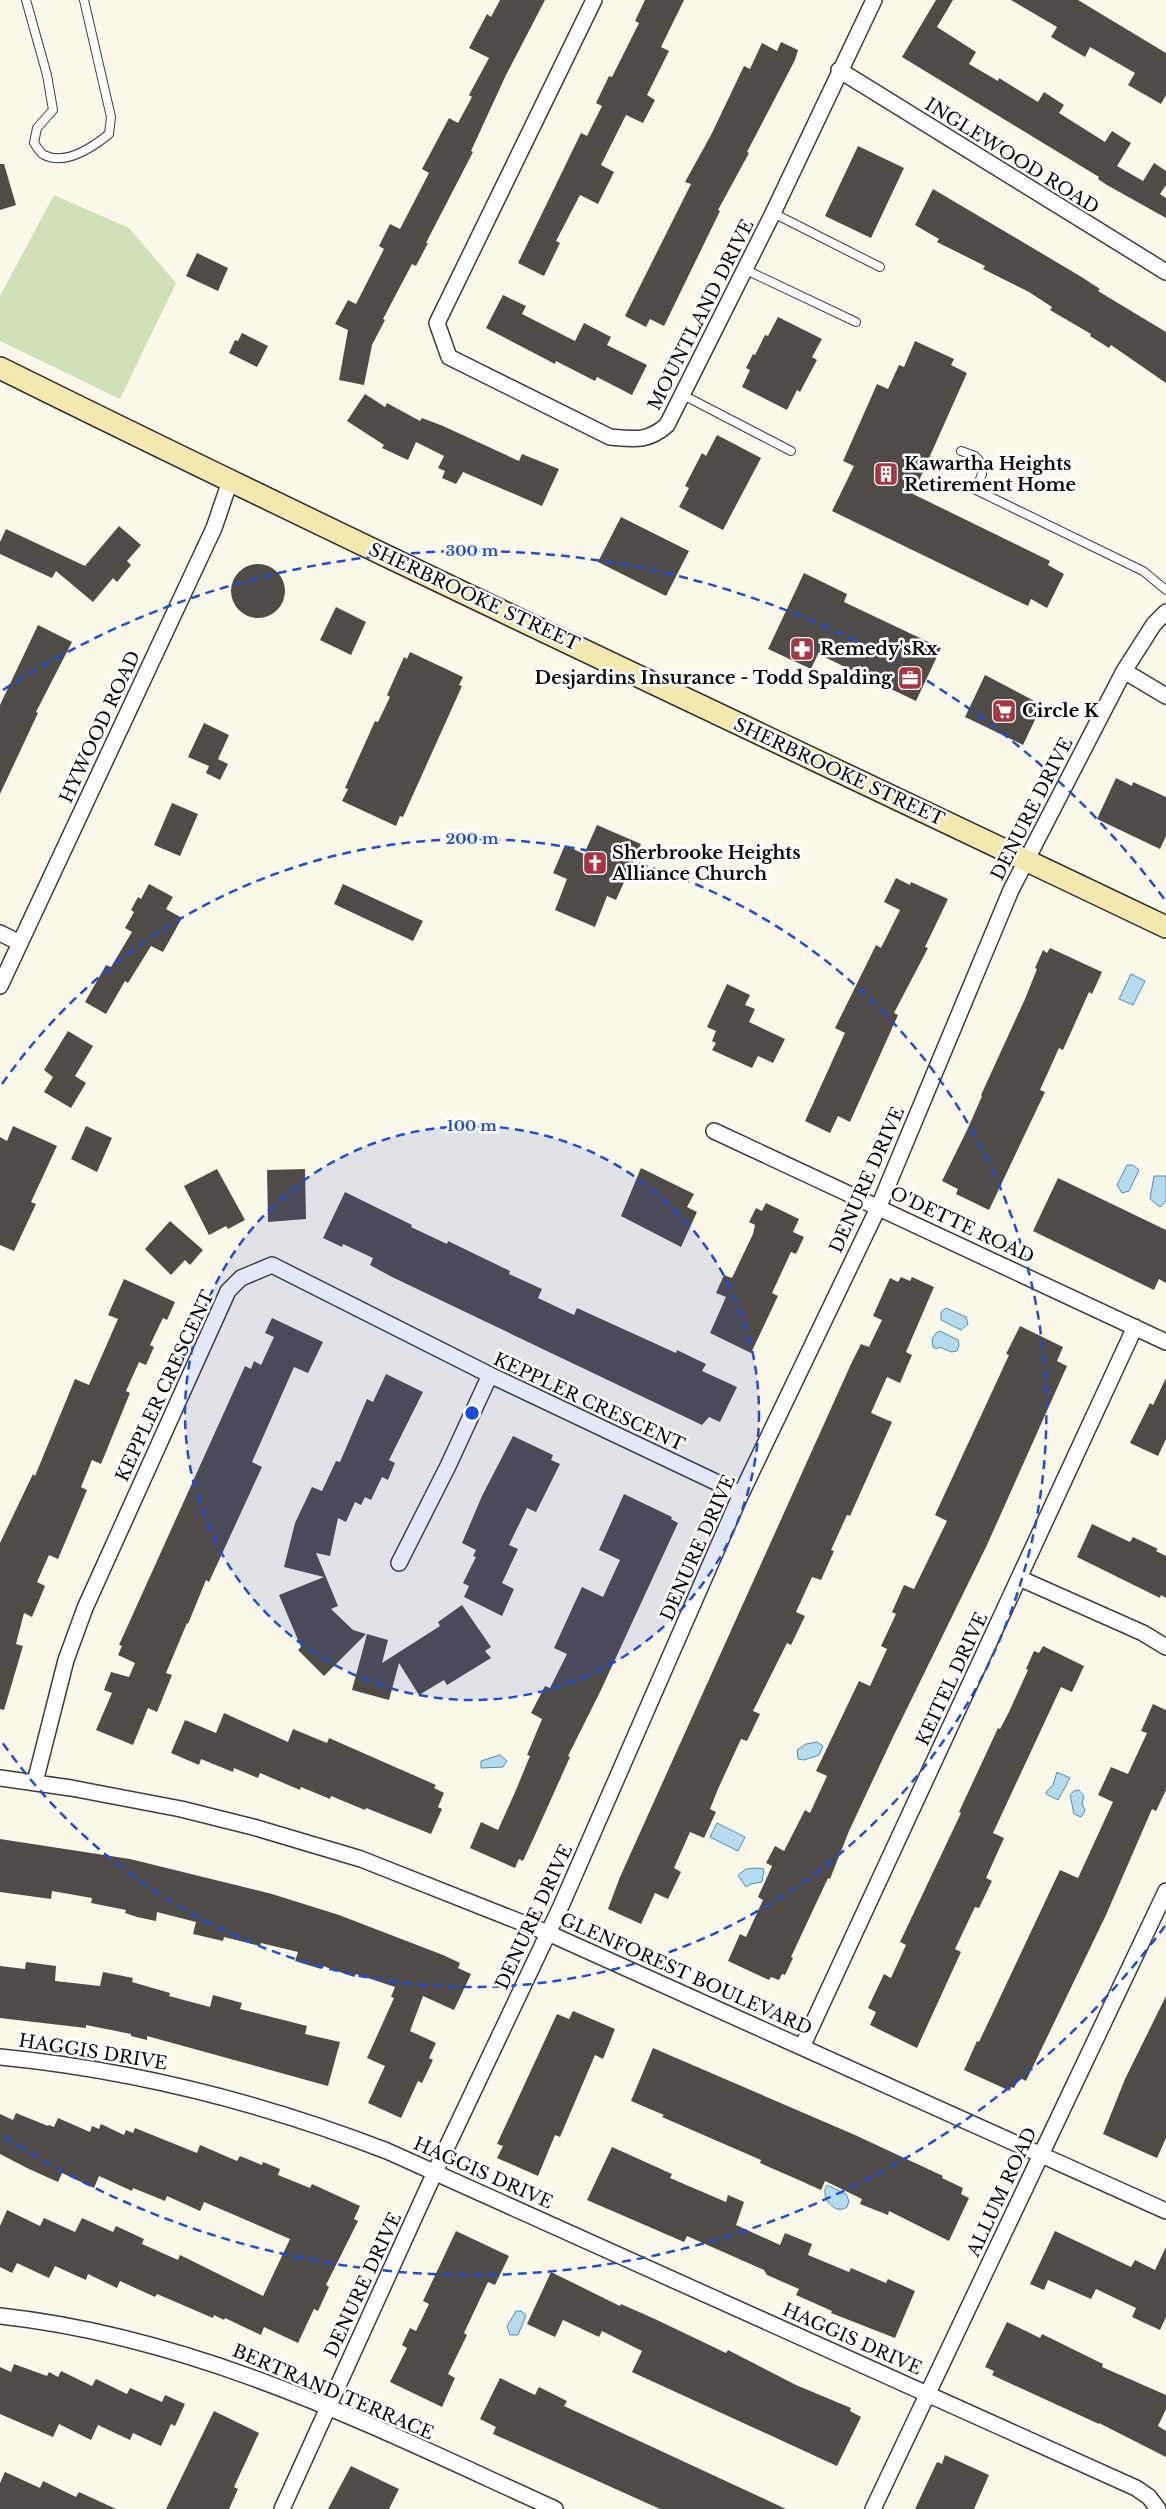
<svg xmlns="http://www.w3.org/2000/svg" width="1166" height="2509" font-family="'Libre Baskerville',serif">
<rect width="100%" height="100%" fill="#fcf8ea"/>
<path fill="#d0e1b9" d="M54,195L129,228L176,283L120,399L0,341V296Z"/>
<path fill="#b6dbec" stroke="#4791b9" d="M1131,974L1145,981L1133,1005L1119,999Z
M1127,1165H1133L1139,1170L1129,1191L1122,1193L1117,1185Z
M1154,1176H1166V1201L1160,1207L1150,1199Z
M946,1308L966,1317L968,1324L961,1330L941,1320V1312Z
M940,1331L958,1340L959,1345L957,1351L951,1352L939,1347L937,1349L933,1347L932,1339L936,1333Z
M817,1742L823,1746L819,1755L804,1760L798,1759L797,1750L806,1744Z
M500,1755L507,1761L503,1767L481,1768V1761Z
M1057,1772L1070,1778L1058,1800L1046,1794V1792L1053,1785Z
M1079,1790L1084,1796L1082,1803L1085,1811L1081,1817L1074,1814L1070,1795L1074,1791Z
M717,1823L745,1837L738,1851L710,1837Z
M757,1868L764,1869L762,1882L751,1884L746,1887L738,1875L746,1869Z
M827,2185L846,2194L849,2201L847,2207C835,2216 819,2197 827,2185Z
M516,2311H521L526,2315L518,2335H510L507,2326Z"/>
<path fill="#514b48" d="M500,0H545L506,75L471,151L473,152L426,243H428L416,266L412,264L383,319L385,320L372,345L364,385L339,380L348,330L335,324L348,300L356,304L384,249L379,246L390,224L400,229L429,173L422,169L449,118L458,123L472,97L469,95L489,58L469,48L487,14L491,17Z
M645,0H684L661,47L669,51L647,95L655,100L643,123L626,115L601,165L614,172L598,204L580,195L556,241L560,243L544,276L518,263L581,133L587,136L602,106L596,103L609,76L612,77L639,23L635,21Z
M936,0H953L937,27L976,52L969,64L998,81L999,78L1038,102L1044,92L1064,105L1059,113L1105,142L1112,131L1131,143L1117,166L1143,181L1154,163L1166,171V185L1160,194L1166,198V218L1107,185L1098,179L1099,177L902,57Z
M1011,0H1078L1166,53V95L1161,104L1128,85L1135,73L1090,47L1085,57L1051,37L1057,27Z
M781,42L798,50L795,60L747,152L749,153L718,210L720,211L664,326L650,319L646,327L625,316L691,184L685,182L711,135L744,66L750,69L762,43L777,51Z
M858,146L904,168L871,238L825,216Z
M0,164H4L16,205L0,210Z
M933,189L1080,276L1100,289L1098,291L1166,332V383L1111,345L1109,348L1090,336L1091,334L1050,310L1052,307L1029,292L983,269L985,266L937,242L939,239L915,225Z
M197,253L228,268L218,291L186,276Z
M503,295L526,306L522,314L575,341L584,323L611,337L607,345L647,365L632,395L597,377L595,381L556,361L555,364L486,328Z
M778,317L822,339L812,357L817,360L800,392L797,390L787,410L742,387L750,370L746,368L753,354L755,355L765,335L768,336Z
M242,333L268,346L257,367L229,353L235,340L238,341Z
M915,341L954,359L951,365L967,373L913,494L1050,561L1048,565L1064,574L1047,608L1031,599L1028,606L832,511L854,466L843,461L877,384L888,389L899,365L904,367Z
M365,394L385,407L387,403L420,421L422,418L443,426L519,461L522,454L559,469L542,506L463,472L456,484L442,478L445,471L438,468L444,456L416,442L408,460L382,448L384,445L347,421Z
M717,435L761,458L723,530L679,507L689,488L685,486L702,453L706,456Z
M621,517L689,551L666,596L598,562Z
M119,526L141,545L127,561L131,565L117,582L113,578L93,602L56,571L52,578L0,554V542L6,529L85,566Z
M231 591a27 27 0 1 1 54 0a27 27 0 1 1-54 0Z
M804,573L847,594L844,602L941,648L916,701L818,654L811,669L768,649Z
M336,607L366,622L351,655L320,640Z
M38,625L72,642L36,712L38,713L0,794V705Z
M410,652L463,677L459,685L462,686L403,817L400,816L396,826L342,801L348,789L345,788L375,721L378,722L390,697L387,695L404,657L407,659Z
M985,675L1042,705L1023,745L965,717Z
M204,723L229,735L218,759L228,764L220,780L206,773L209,766L188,757Z
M1116,778L1132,786L1133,782L1166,797V836L1160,849L1097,819Z
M172,803L198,814L180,856L154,845Z
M597,825L641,844L616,900L607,896L595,927L555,910L567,879L553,873L565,845L584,854Z
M896,878L910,885L911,882L948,899L925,947L928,948L894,1013L898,1015L850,1122L838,1116L830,1133L805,1121L845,1033L835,1028L876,945L881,948L900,910L884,902Z
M149,884L173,897L166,909L182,918L163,952L151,946L128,983L125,981L106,1014L85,1002L106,965L111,967L132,932L125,928L134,912L131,910L138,897L141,899Z
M343,884L423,921L413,941L334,904Z
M1050,948L1102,972L1092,994L1089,992L1063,1050L1059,1048L1040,1090L1045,1092L989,1210L956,1194L958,1189L942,1181L968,1128L982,1096L981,1095L1025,999L1037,969L1035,968L1043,950L1047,953Z
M727,984L750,995L745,1005L755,1009L749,1022L785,1039L773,1063L758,1056L752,1068L712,1050L716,1043L712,1041L716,1031L707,1027Z
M68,1031L93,1046L75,1076L86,1083L71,1108L44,1092L53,1077L44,1070Z
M13,1126L57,1146L31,1202L36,1204L14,1251L0,1245V1137L7,1141Z
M86,1126L112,1138L97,1172L71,1159Z
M641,1168L694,1194L687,1207L697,1212L681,1247L621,1216Z
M217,1169L245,1220L228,1229L226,1226L209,1235L184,1186Z
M305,1169L306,1219L268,1222L267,1170Z
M1058,1178L1166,1230V1283L1159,1279L1154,1290L1033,1231Z
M345,1192L412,1225L411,1227L447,1244L448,1241L510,1271L509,1274L542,1289L538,1298L574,1315L577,1308L676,1353L677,1350L706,1364L702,1371L737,1387L720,1422L709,1417L702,1425L392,1277L370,1265L373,1258L343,1244L342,1247L323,1238Z
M766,1203L799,1219L793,1232L804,1237L796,1254L791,1252L772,1293L778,1296L751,1353L710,1333L726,1297L716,1293L724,1275L732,1278L753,1234L755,1225L749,1222L756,1208L762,1211Z
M170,1221L203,1250L190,1265L185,1260L171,1275L145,1249Z
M901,1277L910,1281L912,1277L934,1287L906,1352L912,1355L900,1383L887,1377L871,1413L892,1422L850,1516L847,1515L831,1550L834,1551L821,1580L812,1577L796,1612L805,1616L791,1645L787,1643L753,1711L760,1714L747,1741L741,1739L718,1789L710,1809L716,1812L704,1838L690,1832L674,1868L681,1872L668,1899L655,1893L641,1924L608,1909L620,1877L851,1364L861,1344L869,1347L882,1320L873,1316L890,1278L898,1282Z
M124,1279L175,1302L167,1320L163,1318L150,1345L154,1347L146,1365L139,1362L126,1391L130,1393L101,1464L92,1460L81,1487L87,1490L58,1559L49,1555L37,1582L45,1586L32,1617L24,1613L16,1644L23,1646L4,1710L0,1709V1543L33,1474L35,1476L75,1379L89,1385L118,1319L108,1315Z
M272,1318L323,1342L308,1373L294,1367L252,1462L262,1467L209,1582L206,1580L188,1624L187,1623L166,1673L172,1675L157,1712L148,1708L133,1745L96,1730L112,1693L104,1690L111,1672L129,1677L135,1663L118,1655L122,1646L119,1645L245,1366L251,1369L254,1361L261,1365L274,1337L265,1333Z
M1020,1326L1063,1347L1057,1361L1067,1366L987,1545L893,1737L849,1831L830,1879L828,1878L791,1957L793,1958L785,1975L782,1974L779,1980L771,1977L769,1980L728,1961L740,1934L746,1937L763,1900L758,1897L772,1866L766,1863L775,1846L784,1851L805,1810L810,1813L827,1776L816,1771L859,1681L870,1686L887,1649L881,1646L896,1614L892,1612L904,1585L914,1589L947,1521L935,1515L1009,1355L1006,1354Z
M386,1374L423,1392L389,1460L395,1463L388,1480L382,1477L371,1500L365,1497L361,1505L355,1502L346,1522L338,1518L330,1556L316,1553L338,1606L331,1609L353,1630L366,1634L324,1676L298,1650L301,1647L279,1595L324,1577L284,1567L295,1523L312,1487L322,1491L336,1461L340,1462L367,1399L373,1402Z
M1166,1378V1439L1158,1456L1130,1443L1150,1403L1153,1405Z
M513,1436L553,1455L551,1460L560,1464L536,1512L527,1508L509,1545L518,1549L502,1583L514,1589L502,1616L464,1597L469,1586L463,1583L476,1557L473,1556L476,1550L462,1543L482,1496Z
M624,1494L672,1517L671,1519L678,1523L601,1690L568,1756L570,1757L535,1835L523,1861L519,1859L515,1868L470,1848L481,1822L498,1830L516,1790L530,1756L527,1755L542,1719L531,1713L545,1686L550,1688L567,1654L554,1648L582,1587L603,1597L620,1560L599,1550Z
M1092,1524L1130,1542L1133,1537L1158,1549L1156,1551L1166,1556V1598L1161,1595L1160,1598L1077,1557Z
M462,1605L491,1647L485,1651L491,1658L447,1685L444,1680L419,1695L399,1663L389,1700L352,1690L367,1634L388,1640L382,1663L440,1626L438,1622Z
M1043,1646L1084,1666L1072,1692L1061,1687L993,1833L1004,1838L986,1878L992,1881L979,1908L975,1907L955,1949L961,1952L917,2048L870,2025L876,2012L868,2008L884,1974L891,1978L906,1945L900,1942L961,1813L959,1812L998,1728L1000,1729L1009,1712L1028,1670L1026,1669L1034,1651L1039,1653Z
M1153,1704L1166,1710V1790L1156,1811L1152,1809L1106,1915L1026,2081L1020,2078L1014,2088L1011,2087L1010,2091L964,2070L977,2041L979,2042L1060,1870L1078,1878L1113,1802L1098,1795L1111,1767L1128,1774L1147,1733L1141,1731Z
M224,1713L288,1742L293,1729L327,1743L329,1738L436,1785L434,1788L444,1793L438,1807L442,1809L431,1834L366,1808L365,1810L331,1796L330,1799L301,1787L300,1790L260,1773L258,1778L234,1768L233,1772L201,1759L199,1765L171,1753L185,1720L216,1733Z
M0,1839L130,1859L272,1894L339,1915L443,1955L460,1963L458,1968L471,1974L454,2010L423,1996L410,2031L436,2043L429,2058L433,2060L422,2083L418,2081L401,2118L368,2103L385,2066L367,2058L394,1998L391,1997L395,1987L356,1974L354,1977L323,1966L321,1969L295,1961L298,1952L261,1943L260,1946L224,1937L223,1941L193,1934L196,1922L157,1912L156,1921L137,1917L125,1913L126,1910L91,1903L92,1898L52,1891L51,1899L0,1892Z
M26,1962L56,1966L55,1981L100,1986L103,1972L133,1978L132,1982L170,1993L169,1996L210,2007L213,1995L242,2003L240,2009L307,2026L305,2034L340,2042L328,2086L147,2036V2040L131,2036V2034L86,2025V2028L0,2018V1966L25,1969Z
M1166,1996V2138L1157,2158L1103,2134L1125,2079Z
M573,2011L615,2029L603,2059L595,2055L560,2137L555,2135L538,2176L497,2158L503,2146L497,2144L557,2014L569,2019Z
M653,2048L855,2135L943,2176L942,2178L963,2188L961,2194L969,2198L949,2241L889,2211L888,2215L860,2204L862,2199L825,2181L821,2190L792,2177L760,2163L761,2160L662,2117L664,2115L631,2101Z
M16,2113L48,2126L49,2125L54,2127L58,2118L90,2132L92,2126L99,2129L101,2124L124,2135L126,2130L133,2133L135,2128L197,2153L200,2145L237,2161L240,2156L262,2165L263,2162L280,2169L278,2175L310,2188L312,2184L360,2206L354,2219L358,2221L326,2285L329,2287L318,2311L314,2309L298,2343L264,2327L261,2335L225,2318L224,2320L214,2315L213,2318L157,2294L155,2297L120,2281L117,2288L88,2274L86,2280L55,2266L49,2278L17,2263L12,2273L0,2267V2226L7,2210L40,2226L44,2218L75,2232L82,2218L113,2232L116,2226L144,2239L142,2244L178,2260L180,2255L263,2296L290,2239L204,2202L200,2211L167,2196L165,2201L133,2188L132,2191L99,2176L94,2188L62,2173L58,2182L29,2169L0,2154V2114L13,2120Z
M612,2147L672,2174L670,2178L726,2202L728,2195L744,2202L736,2225L780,2245L785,2233L812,2244L808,2255L849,2272L851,2268L886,2283L888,2279L915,2291L895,2338L831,2313L832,2311L796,2295L799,2289L767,2275L764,2270L687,2236L684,2242L587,2200Z
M456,2231L509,2256L495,2285L488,2282L464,2333L467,2335L448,2374L455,2378L442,2407L390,2382L407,2348L402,2345L410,2328L416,2331L429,2304L423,2301Z
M1055,2231L1131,2267L1135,2260L1155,2270L1166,2247V2317L1160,2330L1132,2317L1136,2308L1096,2289L1091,2299L1048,2280L1044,2290L1030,2284Z
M551,2272L620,2306L621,2304L657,2320L726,2353L728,2350L796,2385L851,2408L850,2411L861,2417L837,2466L632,2372L642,2351L602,2331L599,2337L563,2320L555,2337L527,2324Z
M1007,2322L1040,2338L1042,2334L1103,2364L1102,2367L1166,2395V2409L1158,2426L1166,2431V2457L1099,2423V2424L992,2375L994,2371L985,2367Z
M14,2364L47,2376L49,2372L58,2377L61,2371L92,2386L96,2379L127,2394L130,2388L162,2402L165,2395L185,2404L175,2426L171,2424L161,2446L133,2433L130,2440L98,2425L91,2440L59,2424L53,2437L0,2414V2367L11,2372Z
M500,2378L535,2395L539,2387L567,2401L564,2406L786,2509H660L509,2441L493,2434L496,2427L480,2419Z
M214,2411L259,2433L234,2487L238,2489L229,2509H166Z
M945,2455L989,2475L974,2509H915L937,2462L942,2464Z
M351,2466L399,2489L389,2509H328Z
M5,2472L40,2488L43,2481L76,2497L79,2492L116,2509H0V2483Z"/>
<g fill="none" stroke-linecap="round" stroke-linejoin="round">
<defs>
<path id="lane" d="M26,0L47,75L53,110L37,128L34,143C37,147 40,153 44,155C66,166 93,147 109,134L111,117L84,0
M773,213L880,267
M744,269L856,322
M683,395L791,451
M961,451L975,456L982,464V474L976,490L1143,571L1166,590"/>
<path id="street" d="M594,0L437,323L449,357L610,437C634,439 648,442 667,425L773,213L874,0
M839,70L1166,272
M1124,671L1166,696
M0,933L20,943
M0,986L214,528L230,481
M714,1131L1166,1342
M399,1563L448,1466L490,1375
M1019,1578L1143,1633L1166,1647
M0,1778L71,1788L181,1809L253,1827L361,1859L548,1933L1166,2211
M35,1782L66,1660L85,1608L228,1291L241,1278L272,1265L490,1375L741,1494
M802,2047L1135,1327
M0,2057C133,2070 263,2103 387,2151L1136,2488L1149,2497L1158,2509
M0,2316C201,2338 374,2427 555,2509
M282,2509L435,2172L561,1906L741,1494L879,1206L1011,890L1124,671L1154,624L1166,612
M873,2509L1166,1891"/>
<path id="secondary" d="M0,368C386,559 777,741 1166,927"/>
</defs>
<use href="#lane" stroke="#3d3d3d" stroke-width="10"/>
<use href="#street" stroke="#3d3d3d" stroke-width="18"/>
<use href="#secondary" stroke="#2c2c2c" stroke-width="24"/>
<use href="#lane" stroke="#fff" stroke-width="8"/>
<use href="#street" stroke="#fff" stroke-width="15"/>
<use href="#secondary" stroke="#f3e8ae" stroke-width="21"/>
</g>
<circle cx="472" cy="1413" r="287" fill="#1d4ed8" fill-opacity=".12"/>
<g fill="none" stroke="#1d4ed8" stroke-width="2.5" stroke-dasharray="9 6">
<circle cx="472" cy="1413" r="287"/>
<path d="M2 1084A574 574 0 1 1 2 1742"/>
<path d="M1165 1926A862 862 0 0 1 3 2136M3 690A862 862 0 0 1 1165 900"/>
</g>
<defs>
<symbol id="building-square" viewBox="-11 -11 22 22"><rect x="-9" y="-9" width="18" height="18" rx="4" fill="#a63641" stroke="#fff"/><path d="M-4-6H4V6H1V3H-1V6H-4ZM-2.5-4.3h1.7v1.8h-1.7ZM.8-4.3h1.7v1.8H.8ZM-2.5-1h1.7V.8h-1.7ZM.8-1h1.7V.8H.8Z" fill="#fff"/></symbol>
<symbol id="pharmacy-square" viewBox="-11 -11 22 22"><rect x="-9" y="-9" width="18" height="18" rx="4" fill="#a63641" stroke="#fff"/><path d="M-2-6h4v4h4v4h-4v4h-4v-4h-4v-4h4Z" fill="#fff"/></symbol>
<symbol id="office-square" viewBox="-11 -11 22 22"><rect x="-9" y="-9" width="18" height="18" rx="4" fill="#a63641" stroke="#fff"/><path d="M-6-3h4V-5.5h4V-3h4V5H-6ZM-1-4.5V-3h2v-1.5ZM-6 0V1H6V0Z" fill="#fff"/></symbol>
<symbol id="supermarket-square" viewBox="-11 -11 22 22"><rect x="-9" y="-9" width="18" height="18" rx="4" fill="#a63641" stroke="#fff"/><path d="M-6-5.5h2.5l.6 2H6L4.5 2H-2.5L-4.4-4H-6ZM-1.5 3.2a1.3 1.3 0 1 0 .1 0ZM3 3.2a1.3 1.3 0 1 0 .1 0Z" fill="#fff"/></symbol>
<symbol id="church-square" viewBox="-11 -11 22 22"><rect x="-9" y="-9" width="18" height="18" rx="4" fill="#a63641" stroke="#fff"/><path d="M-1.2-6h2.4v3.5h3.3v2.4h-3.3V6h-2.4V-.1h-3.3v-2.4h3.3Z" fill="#fff"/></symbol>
</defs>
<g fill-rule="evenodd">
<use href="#building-square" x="872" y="460" width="28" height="28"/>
<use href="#pharmacy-square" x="788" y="635" width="28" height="28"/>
<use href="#office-square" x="896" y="664" width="28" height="28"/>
<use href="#supermarket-square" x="990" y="697" width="28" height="28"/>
<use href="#church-square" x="581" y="849" width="28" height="28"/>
</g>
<g text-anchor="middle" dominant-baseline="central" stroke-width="5" stroke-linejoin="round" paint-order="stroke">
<g font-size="18" fill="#0a0a0a" stroke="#fff">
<text transform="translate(1012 156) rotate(32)">INGLEWOOD ROAD</text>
<text transform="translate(701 315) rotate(-63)">MOUNTLAND DRIVE</text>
<text transform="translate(474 597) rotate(25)">SHERBROOKE STREET</text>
<text transform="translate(100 727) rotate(-65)">HYWOOD ROAD</text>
<text transform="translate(839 772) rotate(25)">SHERBROOKE STREET</text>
<text transform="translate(1032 809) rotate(-63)">DENURE DRIVE</text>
<text transform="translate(867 1180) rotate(-66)">DENURE DRIVE</text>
<text transform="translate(962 1225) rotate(25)">O'DETTE ROAD</text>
<text transform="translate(165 1386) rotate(-65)">KEPPLER CRESCENT</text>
<text transform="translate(589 1402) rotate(25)">KEPPLER CRESCENT</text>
<text transform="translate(698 1548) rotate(-66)">DENURE DRIVE</text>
<text transform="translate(952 1679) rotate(-65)">KEITEL DRIVE</text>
<text transform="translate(534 1917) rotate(-65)">DENURE DRIVE</text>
<text transform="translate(686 1974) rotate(24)">GLENFOREST BOULEVARD</text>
<text transform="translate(93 2052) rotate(9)">HAGGIS DRIVE</text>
<text transform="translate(483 2173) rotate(24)">HAGGIS DRIVE</text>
<text transform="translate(1002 2192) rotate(-65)">ALLUM ROAD</text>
<text transform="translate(363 2285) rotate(-65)">DENURE DRIVE</text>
<text transform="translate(852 2339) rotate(24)">HAGGIS DRIVE</text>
<text transform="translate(333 2392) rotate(23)">BERTRAND TERRACE</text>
</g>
<g font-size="18" font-weight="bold" fill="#0a0a0a" stroke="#fff" text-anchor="start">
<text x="904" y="464">Kawartha Heights<tspan x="904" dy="21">Retirement Home</tspan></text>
<text x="820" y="649">Remedy'sRx</text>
<text x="892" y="678" text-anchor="end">Desjardins Insurance - Todd Spalding</text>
<text x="1022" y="711">Circle K</text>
<text x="612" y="853">Sherbrooke Heights<tspan x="612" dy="21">Alliance Church</tspan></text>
</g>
</g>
<circle cx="472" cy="1413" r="8" fill="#1d4ed8" stroke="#fff" stroke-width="2.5"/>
<g font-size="15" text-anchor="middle" font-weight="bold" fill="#1d4ed8" stroke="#fff" stroke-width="5" stroke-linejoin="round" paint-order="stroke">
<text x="472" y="556">300 m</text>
<text x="472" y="844">200 m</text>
<text x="472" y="1131">100 m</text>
</g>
</svg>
